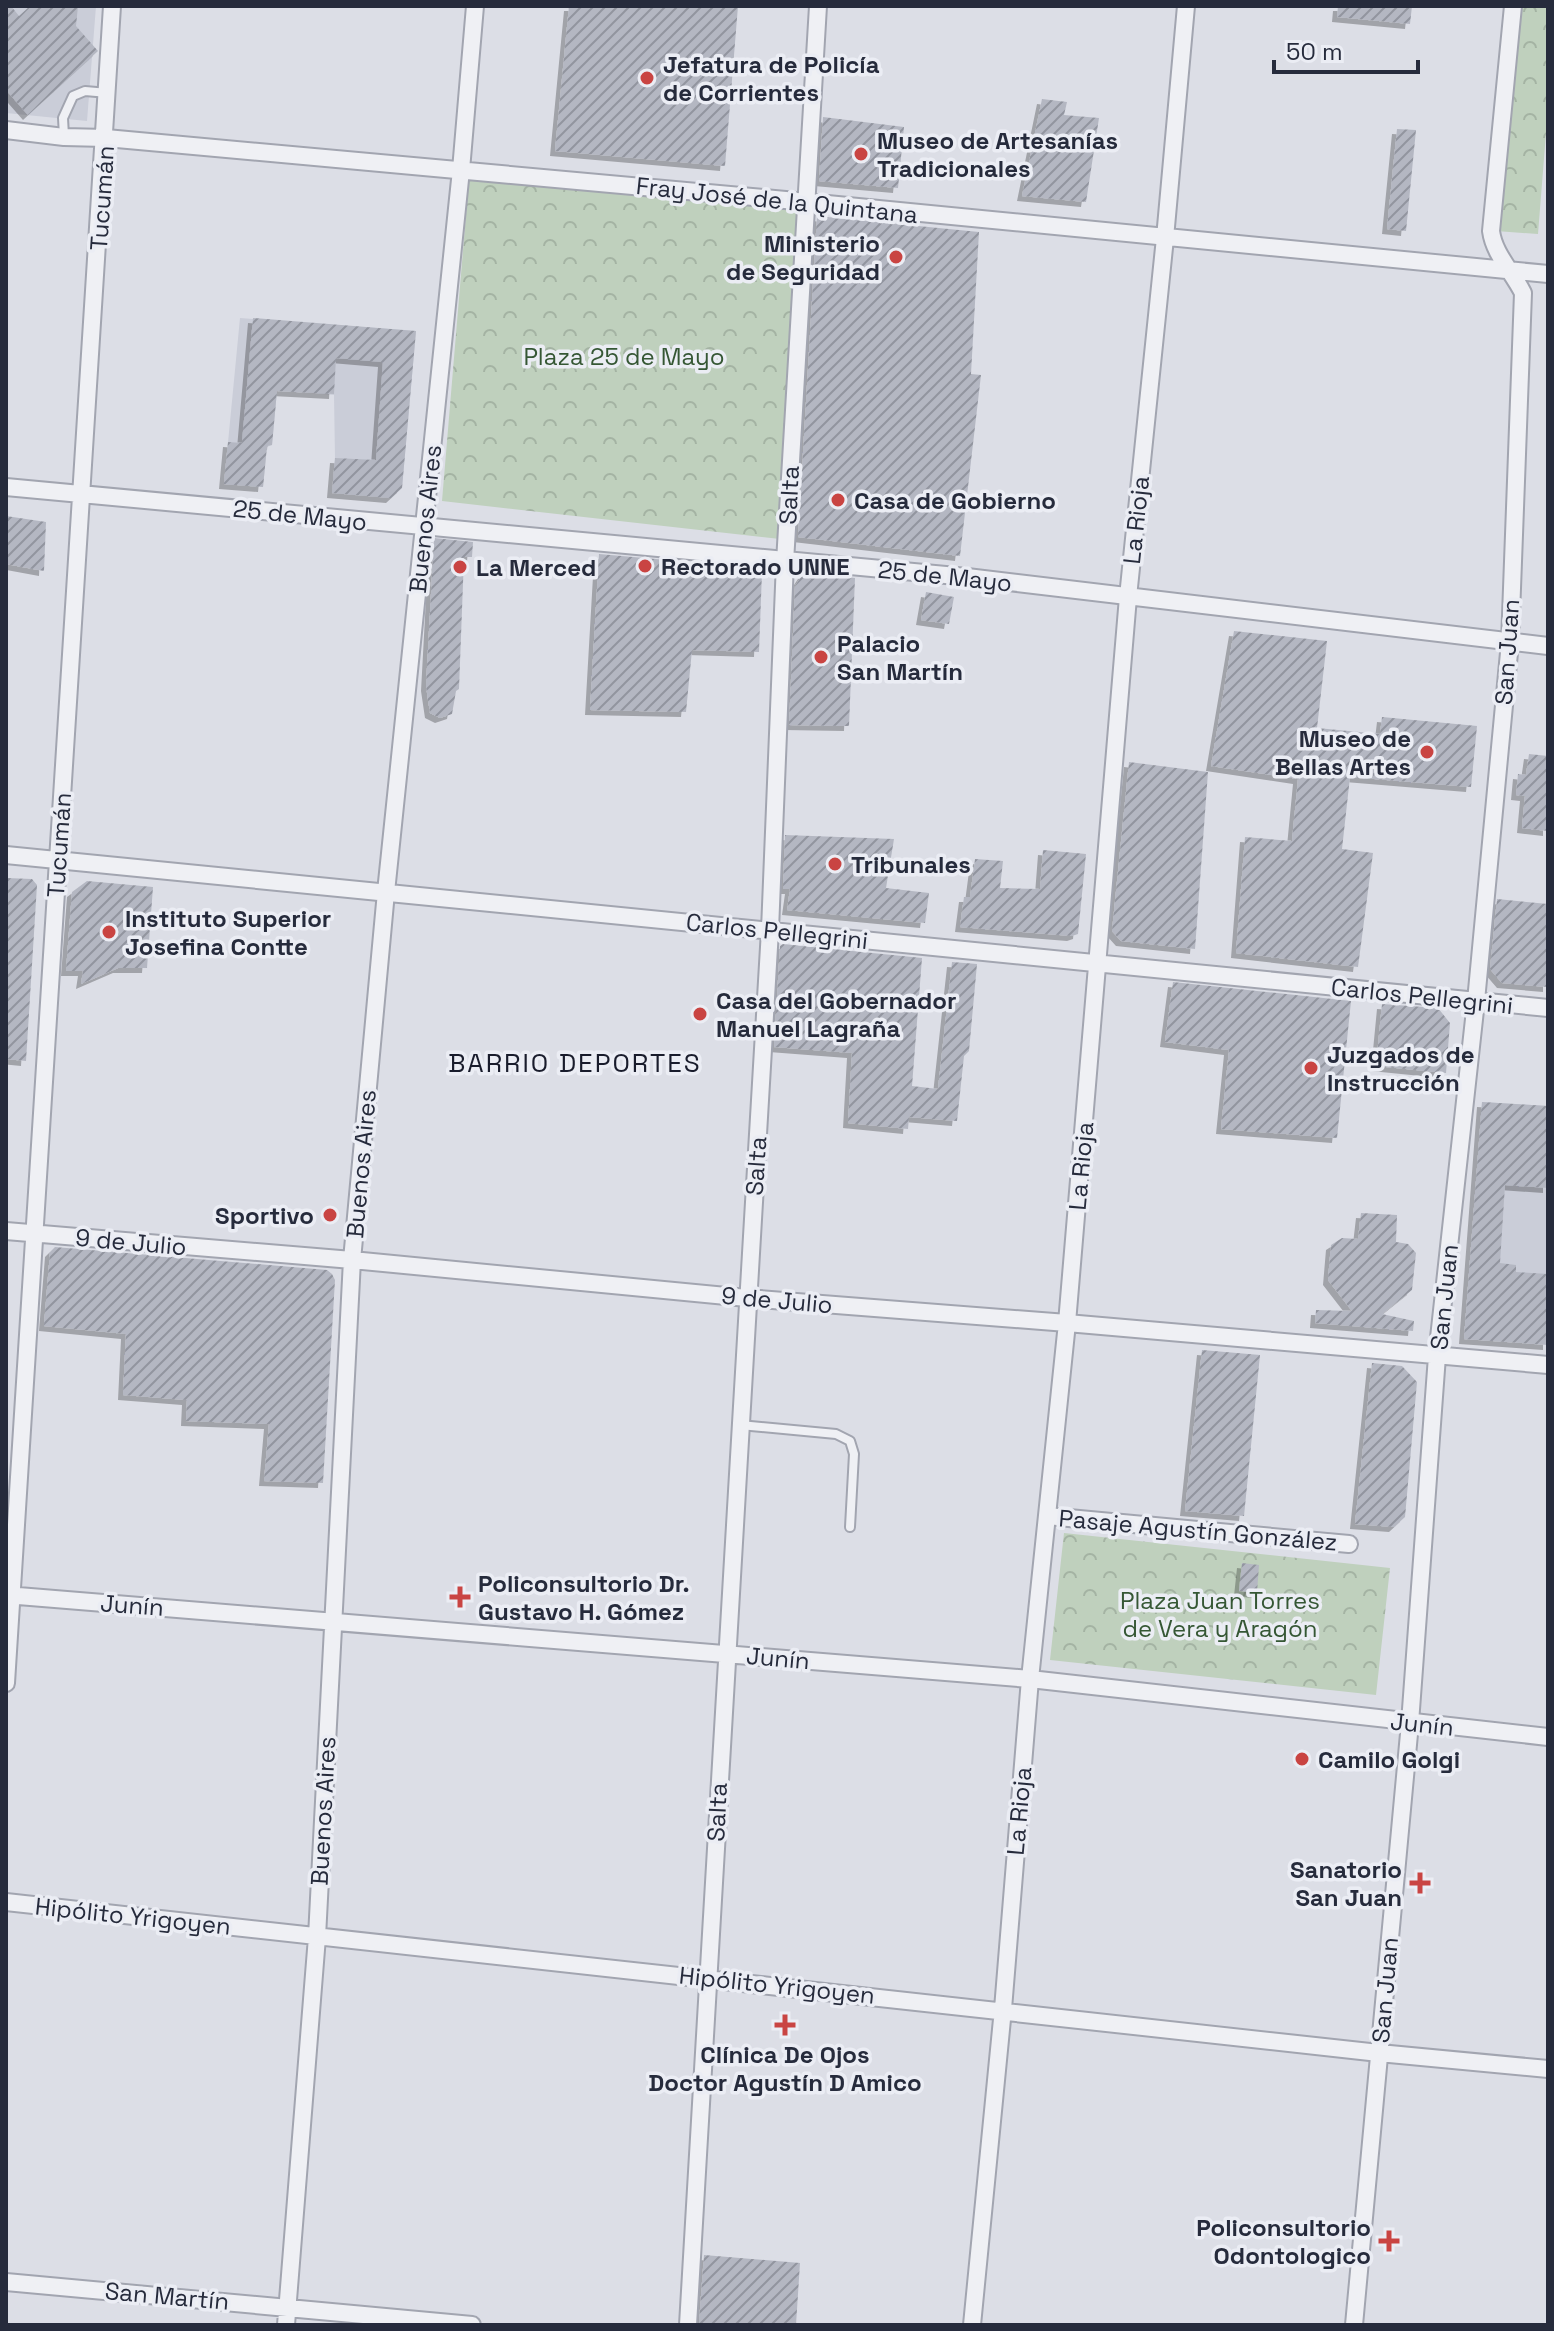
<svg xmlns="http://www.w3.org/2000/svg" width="1554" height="2331" font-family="'Space Grotesk',sans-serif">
<defs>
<pattern id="park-crowns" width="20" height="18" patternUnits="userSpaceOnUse" patternTransform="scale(2)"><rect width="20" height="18" fill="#bfd0bd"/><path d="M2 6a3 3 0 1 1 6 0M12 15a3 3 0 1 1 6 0" fill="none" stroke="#a4b3a3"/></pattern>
<pattern id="building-hatch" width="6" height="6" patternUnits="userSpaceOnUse" patternTransform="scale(2)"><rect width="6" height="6" fill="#b4b7c2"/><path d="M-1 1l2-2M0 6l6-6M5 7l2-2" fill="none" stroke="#92959f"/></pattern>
<filter id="shadow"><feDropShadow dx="-5" dy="5" stdDeviation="0" flood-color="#0004"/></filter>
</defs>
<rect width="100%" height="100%" fill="#dcdee6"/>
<path fill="#cacdd8" d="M6,6H96L87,121L6,113Z
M240,318L416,331L402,488L391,498L332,493L335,458L334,395L277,390L272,445L267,447L263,487L224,484Z
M1482,1102L1548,1106V1297L1468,1291Z"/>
<path fill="url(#park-crowns)" d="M1519,6H1548V108L1538,234L1496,231Z
M469,179L801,205L780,539L442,501Z
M1064,1533L1390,1568L1376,1695L1050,1660Z"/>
<path fill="url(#building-hatch)" filter="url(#shadow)" d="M6,6H11L19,16L30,6H78L76,26L98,51L28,115L6,90Z
M569,6H738L725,166L555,151Z
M1338,6H1412L1410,24L1337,17Z
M1042,99L1067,102L1064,115L1099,118L1086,202L1022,196Z
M823,117L904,127L898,188L819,181Z
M1397,129L1416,130L1406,231L1387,229Z
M817,216L979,232L971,374L981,375L960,556L798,537Z
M253,318L416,331L402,488L391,498L332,493L335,458L376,460L383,362L336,358L334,394L277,391L272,445L267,446L263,487L224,484L228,442L242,443Z
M6,516L46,522L44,571L6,564Z
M434,538L473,542L472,557H464L459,689L456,691L452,714L440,718L430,713L426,686Z
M599,554L758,568L762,572L759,652L692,650L686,712L590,710Z
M810,573L855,578L849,726L789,725L795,586L803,574Z
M926,592L954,597L949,624L921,620Z
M1234,631L1327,641L1317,728L1380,734L1382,717L1477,726L1471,787L1350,777L1342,849L1373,853L1358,967L1236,953L1245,837L1292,841L1298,779L1211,766Z
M1529,754L1548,756V831L1522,828L1525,796L1516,795L1518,774L1526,775Z
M1129,762L1208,772L1195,949L1121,941L1112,931Z
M785,835L894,839L886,888L929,893L925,923L787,910L790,889H783Z
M1043,850L1086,854L1078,934L1072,936L960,927L964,897H970L975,859L1003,861L1000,888L1040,889Z
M6,878L32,879L37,885L26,1061L6,1059Z
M87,881L153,887L147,968H118L81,984L83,971H66L72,892Z
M1497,899L1548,904V987L1502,983L1490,969Z
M783,944L922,958L912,1086L938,1089L952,962L977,964L969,1051L964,1056L957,1121L909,1117L908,1129L848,1123L852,1053L774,1047L780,946Z
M1173,982L1351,1001L1337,1138L1221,1129L1229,1050L1165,1042Z
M1382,1004L1438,1008L1450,1023L1446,1073L1376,1066Z
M1482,1102L1548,1106V1188L1505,1185L1500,1263L1516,1265V1272L1548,1274V1345L1464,1339Z
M1361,1213L1397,1215L1396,1242L1408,1244L1416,1253L1412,1290L1382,1314L1414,1321L1413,1331L1315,1323L1316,1310L1352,1311L1328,1280L1331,1245L1342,1238L1358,1239Z
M55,1247L327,1270L332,1274L335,1280L323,1483L264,1481L269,1424L186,1421L187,1400L123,1395L126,1334L44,1326L50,1252Z
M1202,1350L1260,1355L1244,1516L1185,1511Z
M1372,1363L1402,1366L1417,1382L1405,1517L1394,1527L1355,1524Z
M1242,1563L1259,1565L1257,1593L1239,1591Z
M704,2255L800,2263L796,2325L699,2323Z"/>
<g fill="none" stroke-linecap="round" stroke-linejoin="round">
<defs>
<path id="lane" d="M64,136L63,118L73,96L85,91L108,93
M740,1425L836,1434L850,1441L854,1454L850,1527"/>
<path id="street" d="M6,130L64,137L106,138L807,202L1548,274
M6,487L967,577L1548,646
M6,855L1548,1008
M6,1231L352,1260L747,1298L1067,1323L1548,1365
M1047,1516L1349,1544
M6,1595L1030,1679L1548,1737
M6,1683L112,6
M6,1902L1379,2053L1548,2069
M6,2282L472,2325
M286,2325L317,1937L352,1260L386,892L461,170L475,6
M688,2325L770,930L785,562L818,6
M972,2325L1003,2009L1030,1679L1067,1323L1128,597L1165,238L1186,6
M1354,2325L1410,1723L1437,1356L1476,1001L1510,642L1523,293C1512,271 1494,254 1491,231L1513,6"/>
</defs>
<use href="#lane" stroke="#a2a5b0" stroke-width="12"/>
<use href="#street" stroke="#a2a5b0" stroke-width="20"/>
<use href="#lane" stroke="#eff0f4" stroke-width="8"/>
<use href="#street" stroke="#eff0f4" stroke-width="16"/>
</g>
<g fill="#c94442" stroke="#ebedf4" stroke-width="3">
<circle cx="647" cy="78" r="8"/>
<circle cx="861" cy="154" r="8"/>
<circle cx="896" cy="257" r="8"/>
<circle cx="838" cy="500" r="8"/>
<circle cx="645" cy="566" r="8"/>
<circle cx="460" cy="567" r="8"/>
<circle cx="821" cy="657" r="8"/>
<circle cx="1427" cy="752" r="8"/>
<circle cx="835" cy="864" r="8"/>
<circle cx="109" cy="932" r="8"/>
<circle cx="700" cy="1014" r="8"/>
<circle cx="1311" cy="1068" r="8"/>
<circle cx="330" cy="1215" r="8"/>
<path d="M456 1585h8v8h8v8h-8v8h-8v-8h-8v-8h8z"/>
<circle cx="1302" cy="1759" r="8"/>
<path d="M1416 1871h8v8h8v8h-8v8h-8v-8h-8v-8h8z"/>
<path d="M781 2013h8v8h8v8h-8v8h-8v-8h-8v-8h8z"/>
<path d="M1385 2229h8v8h8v8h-8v8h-8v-8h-8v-8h8z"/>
</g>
<g text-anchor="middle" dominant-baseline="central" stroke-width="7" stroke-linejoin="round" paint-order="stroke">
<g font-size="24" font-weight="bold" fill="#262b3c" stroke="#ebedf4" text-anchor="start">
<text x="663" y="64">Jefatura de Policía<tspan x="663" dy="28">de Corrientes</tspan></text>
<text x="877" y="140">Museo de Artesanías<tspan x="877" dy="28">Tradicionales</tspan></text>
<text x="880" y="243" text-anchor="end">Ministerio<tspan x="880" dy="28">de Seguridad</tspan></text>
<text x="854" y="500">Casa de Gobierno</text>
<text x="661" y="566">Rectorado UNNE</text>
<text x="476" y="567">La Merced</text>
<text x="837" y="643">Palacio<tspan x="837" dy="28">San Martín</tspan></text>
<text x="1411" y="738" text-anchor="end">Museo de<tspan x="1411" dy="28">Bellas Artes</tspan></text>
<text x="851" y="864">Tribunales</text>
<text x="125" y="918">Instituto Superior<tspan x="125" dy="28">Josefina Contte</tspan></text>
<text x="716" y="1000">Casa del Gobernador<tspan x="716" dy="28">Manuel Lagraña</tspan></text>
<text x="1327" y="1054">Juzgados de<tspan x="1327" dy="28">Instrucción</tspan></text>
<text x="314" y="1215" text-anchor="end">Sportivo</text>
<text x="478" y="1583">Policonsultorio Dr.<tspan x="478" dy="28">Gustavo H. Gómez</tspan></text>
<text x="1318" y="1759">Camilo Golgi</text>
<text x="1402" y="1869" text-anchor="end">Sanatorio<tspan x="1402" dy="28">San Juan</tspan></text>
<text x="785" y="2054" text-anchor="middle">Clínica De Ojos<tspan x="785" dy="28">Doctor Agustín D Amico</tspan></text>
<text x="1371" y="2227" text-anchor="end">Policonsultorio<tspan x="1371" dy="28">Odontologico</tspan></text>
</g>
<g font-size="24" fill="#262b3c" stroke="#ebedf4">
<text transform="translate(102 198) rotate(-86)">Tucumán</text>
<text transform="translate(777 200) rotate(6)">Fray José de la Quintana</text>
<text transform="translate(789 495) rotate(-87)">Salta</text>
<text transform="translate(300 515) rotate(6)">25 de Mayo</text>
<text transform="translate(425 519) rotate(-84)">Buenos Aires</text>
<text transform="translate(1136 520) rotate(-84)">La Rioja</text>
<text transform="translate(945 576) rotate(6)">25 de Mayo</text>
<text transform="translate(1507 652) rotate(-86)">San Juan</text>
<text transform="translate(59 845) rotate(-86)">Tucumán</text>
<text transform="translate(777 931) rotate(6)">Carlos Pellegrini</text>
<text transform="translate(1422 996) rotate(6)">Carlos Pellegrini</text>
<text transform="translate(361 1164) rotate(-85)">Buenos Aires</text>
<text transform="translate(756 1166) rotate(-86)">Salta</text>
<text transform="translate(1081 1166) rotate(-85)">La Rioja</text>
<text transform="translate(131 1242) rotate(5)">9 de Julio</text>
<text transform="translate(1444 1297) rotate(-84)">San Juan</text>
<text transform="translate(777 1300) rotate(5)">9 de Julio</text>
<text transform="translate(1198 1530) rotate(5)">Pasaje Agustín González</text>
<text transform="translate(132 1605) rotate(4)">Junín</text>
<text transform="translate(778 1658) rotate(5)">Junín</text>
<text transform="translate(1422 1724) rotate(6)">Junín</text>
<text transform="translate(323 1811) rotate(-87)">Buenos Aires</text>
<text transform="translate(1019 1811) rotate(-85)">La Rioja</text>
<text transform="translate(717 1812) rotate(-87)">Salta</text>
<text transform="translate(133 1916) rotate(6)">Hipólito Yrigoyen</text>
<text transform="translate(777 1985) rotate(6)">Hipólito Yrigoyen</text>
<text transform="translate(1385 1990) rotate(-85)">San Juan</text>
<text transform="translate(167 2296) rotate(5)">San Martín</text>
</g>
<g font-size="24" fill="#355734" stroke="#ebedf4">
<text x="624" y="356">Plaza 25 de Mayo</text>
<text x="1220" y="1600">Plaza Juan Torres<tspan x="1220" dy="28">de Vera y Aragón</tspan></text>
</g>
<g font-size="26" letter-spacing="2" fill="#191c2c" stroke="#ebedf4">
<text x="575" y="1063">BARRIO DEPORTES</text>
</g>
</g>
<rect width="1554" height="2331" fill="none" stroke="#262b3c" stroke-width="16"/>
<path d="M1274 60v12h144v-12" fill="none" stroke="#262b3c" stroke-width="4"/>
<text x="1286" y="60" font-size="24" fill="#262b3c" stroke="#ebedf4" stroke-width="6" paint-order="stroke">50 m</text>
</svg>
